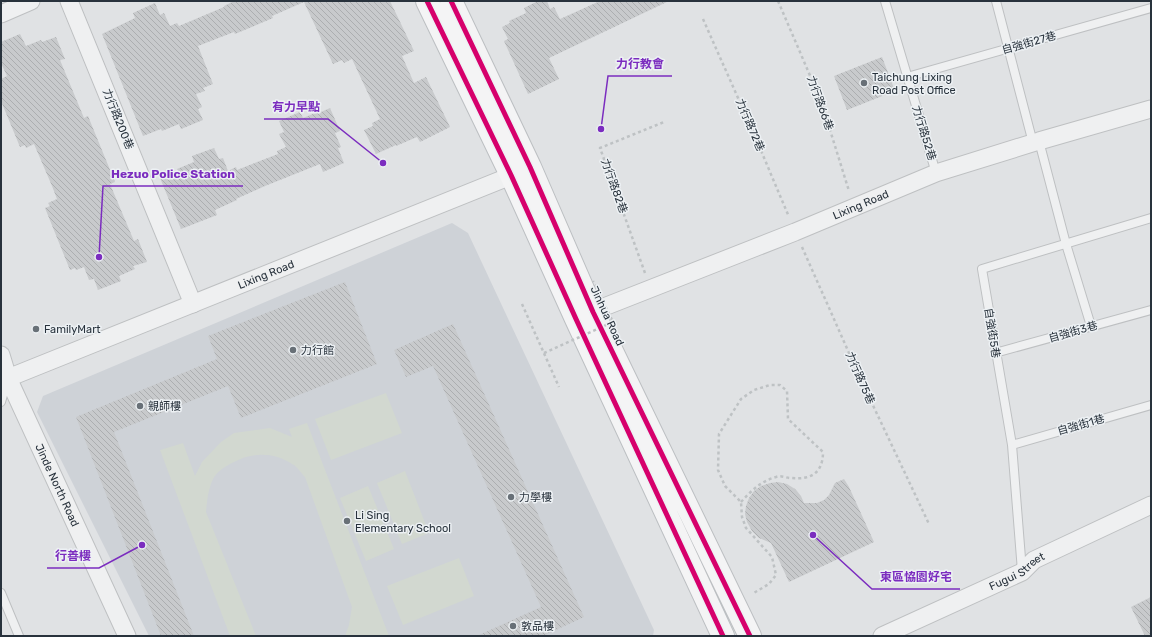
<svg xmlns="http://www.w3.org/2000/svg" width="1152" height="637" font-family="Rubik,'Noto Sans TC',sans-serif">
<defs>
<pattern id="building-back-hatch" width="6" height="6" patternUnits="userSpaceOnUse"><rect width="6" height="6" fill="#c8cacc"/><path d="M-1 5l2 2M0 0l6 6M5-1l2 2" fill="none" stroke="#acaeb0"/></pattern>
</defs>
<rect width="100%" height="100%" fill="#e0e2e4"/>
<path fill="#ced2d7" d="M452,223L468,233L654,630L653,636H149L37,412L43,396Z"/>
<path fill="#d2d8d0" d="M386,393L402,433L331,460L315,419Z
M307,423L389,636H345L349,625L352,607L305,477C301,473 297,466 292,464C274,452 253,452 234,462C226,466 217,471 213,479C208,490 207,501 206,512L256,636H230L160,450L183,443L195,476L202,462L221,442L234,433L270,428L292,437L289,429Z
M405,471L429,533L402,544L377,483Z
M368,486L394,549L366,561L340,498Z
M459,558L474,596L403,625L387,586Z"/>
<path fill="url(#building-back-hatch)" d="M234,1H390L414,51L402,56L414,83L426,77L450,127L420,142L417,137L396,146V145L376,154L364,130L373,126L372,123L380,119L352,59L344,63L342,60L333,64L304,2L272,16L273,18L235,34L234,32L198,46L213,84L203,88L205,91L196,94L202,107L198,109L203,120L181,129L179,124L162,131L161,129L143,136L102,34L135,18L133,13L155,3L160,15L164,13L170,26L177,23L179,26L224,7V6Z
M538,1H547L550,9L554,7L560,19L600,1H669L549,58L559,79L528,94L504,41L508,39L502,27L510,23L509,21L526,13L524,8Z
M20,34L26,46L41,40L42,42L56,37L65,59L60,60L84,118L88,116L115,182L110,184L134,241L138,239L147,262L133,266L135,269L119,276L121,281L98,290L94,279L89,280L84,267L76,270L75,268L70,270L45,208L50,206L48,203L57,199L52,186L34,144L26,148L25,145L20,147L1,101V79L7,76L1,63V42Z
M882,57L895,91L847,110L834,76Z
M330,108L340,131L335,133L341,147L338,148L344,163L323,172L320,164L265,186L236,199L237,200L215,210L217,215L181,229L160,178L178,171L177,169L194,162L192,156L214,148L219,159L223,158L228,171L236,167L237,170L278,154L277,151L286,147L279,134L284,132L279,121L300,112L303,118L320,111L321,112Z
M345,282L377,364L241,418L228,386L114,432L194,636H161L76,417L217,359L208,336Z
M453,324L584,617L543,636H477L541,607L433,366L406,377L394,350Z
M844,479L849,487L874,542L789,582L771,543L759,538L752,531L747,522L745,514L746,506L749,498L754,491L761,486L770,483L778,482L787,484L795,489L801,496L804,503H817L824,500L829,495L835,483Z
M1151,597V636H1145L1131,607Z"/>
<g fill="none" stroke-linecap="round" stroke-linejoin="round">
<defs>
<path id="service" d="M885,1L936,173
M996,1L1033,143
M907,77L1151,8
M1039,141L1066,244L1091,326
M995,353L1151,310
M1,402L7,381
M1012,445L1151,405
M1022,571L1012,445L982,269L1151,218
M1,593L19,636"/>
<g id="minor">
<path d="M69,1L193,304"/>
<path d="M1,14L31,1"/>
<path id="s1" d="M581,316L795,232L936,173L1039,141L1151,109"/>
<path id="s2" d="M1,355L8,378L127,636"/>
<path id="s3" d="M1,378H8L523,171"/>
<path id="s4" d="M882,636L1022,572L1034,560L1151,505"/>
</g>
<path id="primary" d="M427,1L511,175L576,319L723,636
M451,1L530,167L593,312L750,636"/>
</defs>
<use href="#service" stroke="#bec0c2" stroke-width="10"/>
<use href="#minor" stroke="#bec0c2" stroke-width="19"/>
<use href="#primary" stroke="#bcbfc2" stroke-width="24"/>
<path stroke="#bec2c4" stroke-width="2.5" stroke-dasharray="3 3" stroke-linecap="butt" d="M778,1L821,101L849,191
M703,19L754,134L789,217
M802,247L861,380L929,524
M645,273L600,148L664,122
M522,304L559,387
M741,502C751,491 761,481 776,477C781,475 786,478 791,478C811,480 823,473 823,452L788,419L787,391L780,385H770L754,390L741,399L719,434L718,470L725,486L741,502L742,517L746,528L772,557L776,575L769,584L752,594"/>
<use href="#service" stroke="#eff0f1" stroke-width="8"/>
<use href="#minor" stroke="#eff0f1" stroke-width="17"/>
<use href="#primary" stroke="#f4f4f5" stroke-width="22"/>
<path stroke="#bec2c4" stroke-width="2.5" stroke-dasharray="3 3" stroke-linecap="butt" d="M544,353L613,322L593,281"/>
<defs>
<path id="cycleway" d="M427,1L511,175L576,319L723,636
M451,1L530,167L593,312L750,636"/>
</defs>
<use href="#cycleway" stroke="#edf1f4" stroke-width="8"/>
<use href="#cycleway" stroke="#d6006c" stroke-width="5"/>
</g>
<g fill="#687077" stroke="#edf1f4" stroke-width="1.5">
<circle cx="864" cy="83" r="4"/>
<circle cx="36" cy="329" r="4"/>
<circle cx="293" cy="350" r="4"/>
<circle cx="140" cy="406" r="4"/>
<circle cx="511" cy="497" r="4"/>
<circle cx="347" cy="521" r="4"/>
<circle cx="513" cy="626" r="4"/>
</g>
<g text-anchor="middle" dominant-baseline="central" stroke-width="3" stroke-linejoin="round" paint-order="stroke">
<g font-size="11" fill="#28323c" stroke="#edf1f4">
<text transform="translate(1029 43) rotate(-16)">自強街27巷</text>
<text transform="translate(820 103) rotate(70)">力行路66巷</text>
<text transform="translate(118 119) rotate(68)">力行路200巷</text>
<text transform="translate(750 125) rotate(67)">力行路72巷</text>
<text transform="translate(924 133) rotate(73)">力行路52巷</text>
<text transform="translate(614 186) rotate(70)">力行路82巷</text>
<text stroke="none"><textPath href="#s1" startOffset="301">Lixing Road</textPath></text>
<text stroke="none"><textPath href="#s3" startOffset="285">Lixing Road</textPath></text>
<text transform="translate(607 316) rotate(65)">Jinhua Road</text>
<text transform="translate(1073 332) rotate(-16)">自強街3巷</text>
<text transform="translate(992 333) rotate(81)">自強街5巷</text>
<text transform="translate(860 378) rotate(66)">力行路75巷</text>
<text transform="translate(1081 425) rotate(-16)">自強街1巷</text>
<text stroke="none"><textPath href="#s2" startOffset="142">Jinde North Road</textPath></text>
<text stroke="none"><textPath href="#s4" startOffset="150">Fugui Street</textPath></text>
</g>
<g font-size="11" fill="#28323c" stroke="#edf1f4" text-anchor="start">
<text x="872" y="77">Taichung Lixing<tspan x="872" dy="13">Road Post Office</tspan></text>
<text x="44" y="329">FamilyMart</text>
<text x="301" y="350">力行館</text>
<text x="148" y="406">親師樓</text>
<text x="519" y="497">力學樓</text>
<text x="355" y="515">Li Sing<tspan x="355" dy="13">Elementary School</tspan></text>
<text x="521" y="626">敦品樓</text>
</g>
</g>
<path fill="none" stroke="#7b2cbf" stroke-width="1.5" d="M601 129L608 76H672M383 163L328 119H264M99 257L103 186H243M142 545L99 568H47M813 535L872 589H960"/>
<g fill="#7b2cbf" stroke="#edf1f4" stroke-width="1.5">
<circle cx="601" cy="129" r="4"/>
<circle cx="383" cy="163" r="4"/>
<circle cx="99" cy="257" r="4"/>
<circle cx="142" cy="545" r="4"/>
<circle cx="813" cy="535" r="4"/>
</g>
<g font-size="12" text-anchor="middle" font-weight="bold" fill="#7b2cbf" stroke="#edf1f4" stroke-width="3" stroke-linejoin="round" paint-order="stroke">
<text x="640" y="68">力行教會</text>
<text x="296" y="111">有力早點</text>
<text x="173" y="178">Hezuo Police Station</text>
<text x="73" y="560">行善樓</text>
<text x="916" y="581">東區恊園好宅</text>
</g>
<rect width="1152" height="637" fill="none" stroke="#28323c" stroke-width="4"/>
</svg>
